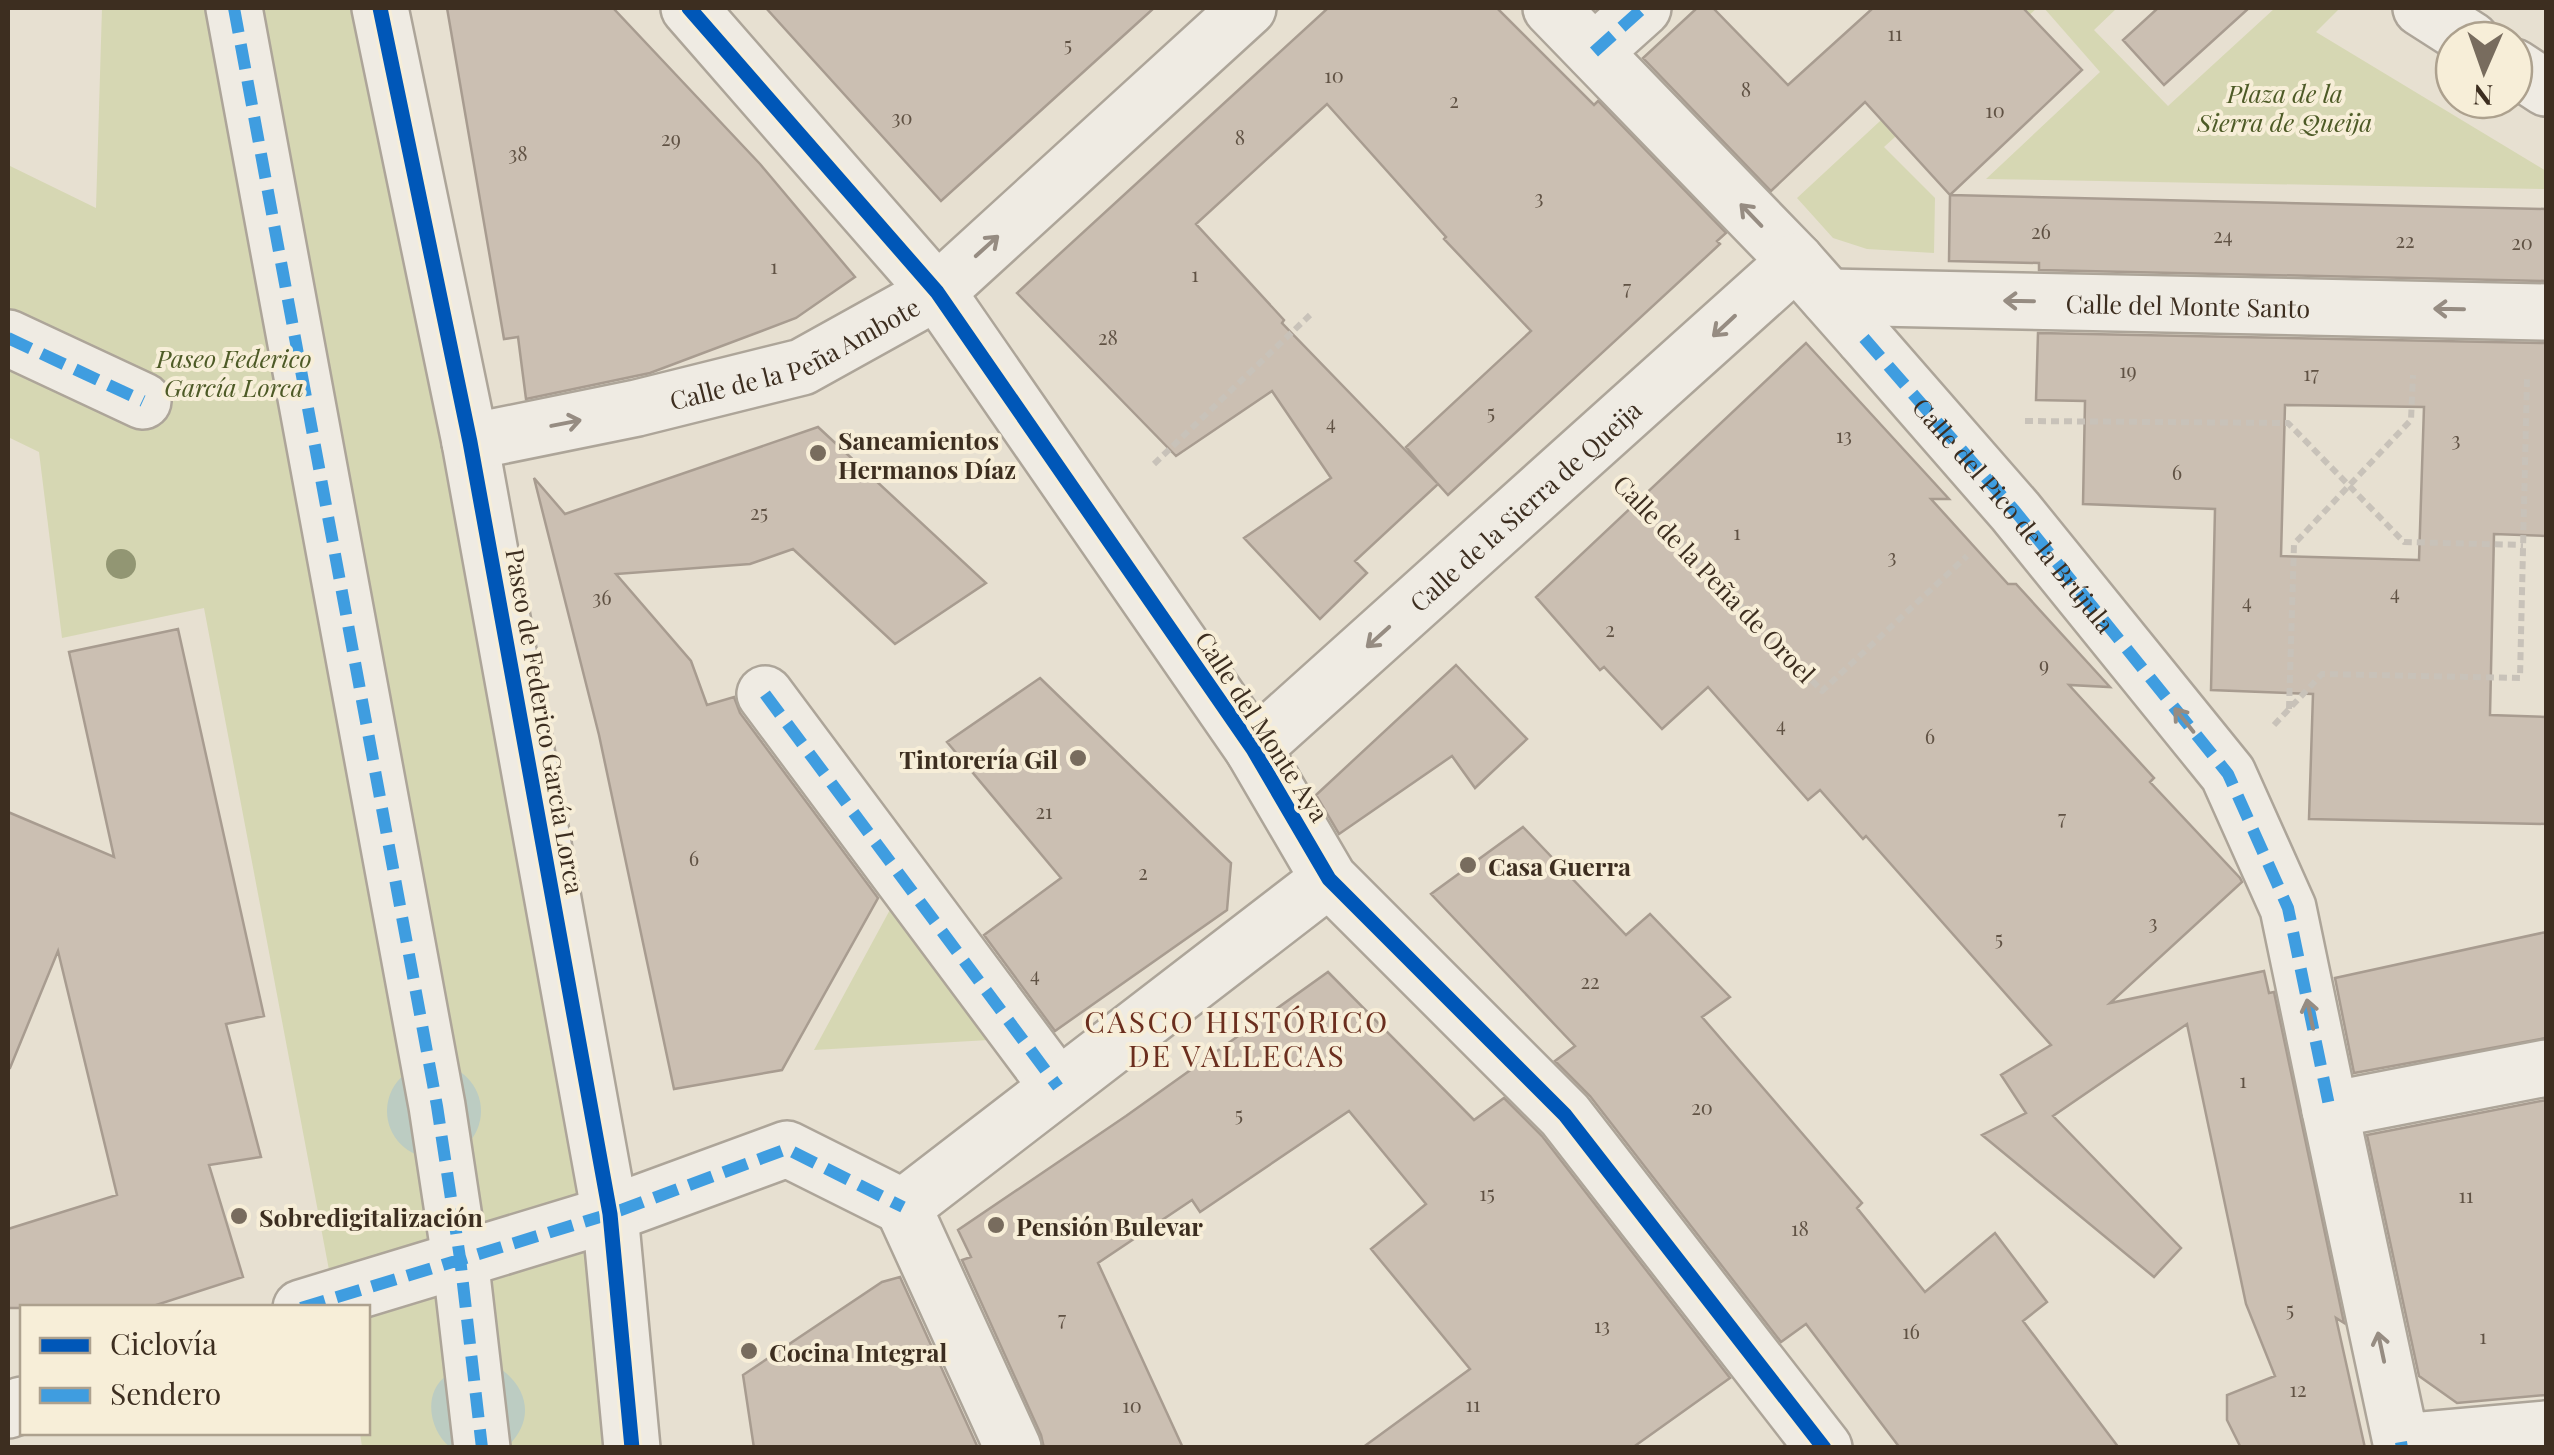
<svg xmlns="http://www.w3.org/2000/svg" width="2554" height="1455" font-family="'Playfair Display',serif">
<rect width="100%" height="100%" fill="#e7e0d1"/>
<path fill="#d6d7b3" d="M102,8H361L632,1447H362L360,1433L368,1432V1308L336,1307L204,608L62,638L39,452L8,437V165L96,208Z
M2002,8H2037L1884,147L1935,198L1934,253L1867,249L1833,238L1797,198Z
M2044,8H2117L2094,30L2168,106L2275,8H2340L2316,32L2546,171V189L1986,179L2100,72Z
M892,906L989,1040L814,1050Z"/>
<path fill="#bcccc2" d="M387 1111a47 47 0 1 1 94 0a47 47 0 1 1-94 0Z
M493,1364C527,1383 538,1419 506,1448L450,1447C430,1431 422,1394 446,1376C457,1367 479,1367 493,1364Z"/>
<path fill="#cbbfb2" stroke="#a89c90" stroke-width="2.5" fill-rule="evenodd" d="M447,8H613L760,164L855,277L796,318L650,373L526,399L518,337L504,339Z
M766,8H1154L941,201Z
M1328,8H1497L1594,105L1598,101L1726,233L1717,241L1720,244L1448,495L1438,484L1355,561L1367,573L1320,619L1244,538L1331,478L1272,391L1176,456L1017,293ZM1327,104L1446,237L1444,239L1531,331L1406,447L1437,483L1282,323L1284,320L1196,224Z
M1697,8H1713L1788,85L1873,8H2023L2082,70L1950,195L1865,102L1771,191L1643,58Z
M2158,8H2249L2164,85L2123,40Z
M1950,195L2546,209V281L2039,270V263L1949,261Z
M2038,333L2546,343V536L2494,534L2490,715L2546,717V824L2309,819L2313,694L2211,690L2215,509L2083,504L2085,401L2036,400ZM2285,405L2424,407L2419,560L2281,556Z
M1806,343L1949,499H1931L2008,584H2016L2110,687L2069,685L2154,778L2150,782L2240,878L2242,882L2110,1003L2264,971L2269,993L2274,992L2344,1323L2336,1318L2365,1448H2241L2227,1420V1395L2275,1376L2246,1304L2187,1024L2053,1116L2181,1248L2154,1277L1982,1135L2026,1113L2001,1075L2051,1045L1866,836L1863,839L1820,790L1808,800L1708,687L1662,729L1604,667L1600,670L1536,597Z
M818,427L986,583L895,644L793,549L750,564L616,574L691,661L707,705L734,697L740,713L878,898L782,1070L674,1089L599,735L534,478L565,514Z
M178,629L264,1016L226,1024L261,1157L209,1165L243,1277L147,1308H8V1229L117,1195L58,951L10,1068H8V812L114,857L69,652Z
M1456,665L1527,739L1475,788L1452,756L1339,834L1316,795Z
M1040,678L1231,863L1227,910L1055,1031L984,935L1061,878L947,742Z
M1523,827L1626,935L1650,914L1730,997L1702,1017L1862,1203L1857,1208L1925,1292L1995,1233L2047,1302L2023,1321L2119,1448H1900L1806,1324L1781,1342L1590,1096L1555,1061L1575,1046L1431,894Z
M2546,932V1038L2354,1073L2335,978Z
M1328,972L1474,1120L1504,1098L1542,1136L1730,1378L1632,1448H1362L1470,1369L1371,1249L1426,1204L1349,1111L1200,1212L1192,1200L1098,1263L1183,1448H1044L1041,1435L962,1260L971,1257L958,1230L1126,1116Z
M2546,1100V1395L2457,1403L2419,1376L2367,1135Z
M900,1277L978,1448H754L743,1375L882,1282Z"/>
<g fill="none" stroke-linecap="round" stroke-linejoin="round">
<defs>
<g id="pedestrian">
<path d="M234,8L437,1106L460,1258L482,1448"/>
<path d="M1594,52L1643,8"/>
<path d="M8,338L143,401"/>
<path id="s1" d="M1864,338L2015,511L2228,774L2288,908L2330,1110"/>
<path d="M765,694L1058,1087"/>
<path d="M301,1308L610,1214L787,1149L903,1207"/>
</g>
<g id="minor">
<path d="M380,8L470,442L610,1214L632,1448"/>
<path d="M689,8L937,292L1253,749L1329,879L1565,1115L1824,1448"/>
<path d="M1551,8L1796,261L1864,338"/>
<path d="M2421,8L2471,40"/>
<path d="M2514,67L2546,88"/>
<path id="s2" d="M1828,297L2546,312"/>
<path id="s3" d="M470,442L637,408L802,367L937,292L1248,8"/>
<path id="s4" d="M1253,749L1796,261"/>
<path d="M2546,1068L2330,1110L2401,1442L2546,1429"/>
<path d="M8,1410L22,1405"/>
<path d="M1013,1448L903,1207L1329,879"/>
</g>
</defs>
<use href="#pedestrian" stroke="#ada599" stroke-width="60"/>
<use href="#minor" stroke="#ada599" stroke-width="60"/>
<path stroke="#c8c2b9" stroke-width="6" stroke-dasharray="8 5" stroke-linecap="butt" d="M2025,421L2288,423L2404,542L2523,545
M1154,464L1310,315
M1633,492L1822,691L1967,556
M2289,709L2294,544L2411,420L2413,375
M2274,725L2322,674L2520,678L2527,377"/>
<use href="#pedestrian" stroke="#efebe3" stroke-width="55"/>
<use href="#minor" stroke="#efebe3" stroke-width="55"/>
<path stroke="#3f9de0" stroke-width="12" stroke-dasharray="25 12" stroke-linecap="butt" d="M234,8L437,1106L460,1258L482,1448
M1594,52L1643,8
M8,338L143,401
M1864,338L2015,511L2228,774L2288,908L2330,1110
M765,694L1058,1087
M301,1308L610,1214L787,1149L903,1207
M2401,1442L2402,1448"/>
<defs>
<path id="cycleway" d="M380,8L470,442L610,1214L632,1448
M689,8L937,292L1253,749L1329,879L1565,1115L1824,1448"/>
</defs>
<use href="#cycleway" stroke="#f7eed8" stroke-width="21"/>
<use href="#cycleway" stroke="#0057b8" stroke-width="15"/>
</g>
<circle fill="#929673" cx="121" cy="564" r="15"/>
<defs><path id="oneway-shaft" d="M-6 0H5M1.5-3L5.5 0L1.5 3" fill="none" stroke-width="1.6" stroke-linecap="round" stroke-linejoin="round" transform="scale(2.5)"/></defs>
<g stroke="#968c82">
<use href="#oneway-shaft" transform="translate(1751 215) rotate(-134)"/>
<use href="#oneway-shaft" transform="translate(987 246) rotate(-42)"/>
<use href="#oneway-shaft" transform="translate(2019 301) rotate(-179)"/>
<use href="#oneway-shaft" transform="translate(2449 309) rotate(-179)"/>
<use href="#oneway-shaft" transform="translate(1724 326) rotate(137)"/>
<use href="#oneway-shaft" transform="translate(566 423) rotate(-11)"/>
<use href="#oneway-shaft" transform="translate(1378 637) rotate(138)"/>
<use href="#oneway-shaft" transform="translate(2184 720) rotate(-129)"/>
<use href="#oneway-shaft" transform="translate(2310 1014) rotate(-102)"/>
<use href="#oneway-shaft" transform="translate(2381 1347) rotate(-102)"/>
</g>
<g fill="#786c5e" stroke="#f7eed8" stroke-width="4">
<circle cx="818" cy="453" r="10"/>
<circle cx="1078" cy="758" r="10"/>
<circle cx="1468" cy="865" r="10"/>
<circle cx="239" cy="1216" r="10"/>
<circle cx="996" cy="1225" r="10"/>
<circle cx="749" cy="1351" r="10"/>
</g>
<g text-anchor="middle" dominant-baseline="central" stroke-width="8" stroke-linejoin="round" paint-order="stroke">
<g font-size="20" fill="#605244">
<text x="1895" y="32">11</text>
<text x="1068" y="43">5</text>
<text x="1334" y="74">10</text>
<text x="1746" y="88">8</text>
<text x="1454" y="99">2</text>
<text x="1995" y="109">10</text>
<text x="902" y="116">30</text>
<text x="1240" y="136">8</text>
<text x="671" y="137">29</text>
<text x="518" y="152">38</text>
<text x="1539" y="196">3</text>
<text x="2041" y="230">26</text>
<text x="2223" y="234">24</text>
<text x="2405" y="239">22</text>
<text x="2522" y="241">20</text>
<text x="774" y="265">1</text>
<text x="1195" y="273">1</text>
<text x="1627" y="286">7</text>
<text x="1108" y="336">28</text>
<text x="2128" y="369">19</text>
<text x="2311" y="372">17</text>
<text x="1491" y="411">5</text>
<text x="1331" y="421">4</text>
<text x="1844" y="434">13</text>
<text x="2456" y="438">3</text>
<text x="2177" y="471">6</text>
<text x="759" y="511">25</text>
<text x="1737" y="531">1</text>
<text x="1892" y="555">3</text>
<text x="2395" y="591">4</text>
<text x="602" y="596">36</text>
<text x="2247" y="600">4</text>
<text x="1610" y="628">2</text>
<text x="2044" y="663">9</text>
<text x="1781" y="723">4</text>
<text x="1930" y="735">6</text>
<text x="1044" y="810">21</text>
<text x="2062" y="816">7</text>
<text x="694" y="857">6</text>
<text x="1143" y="871">2</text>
<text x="2153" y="921">3</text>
<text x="1999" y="937">5</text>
<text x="1035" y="973">4</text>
<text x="1590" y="980">22</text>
<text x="2243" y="1079">1</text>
<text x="1702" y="1106">20</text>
<text x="1239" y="1113">5</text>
<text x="1487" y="1192">15</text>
<text x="2466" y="1194">11</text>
<text x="1800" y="1227">18</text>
<text x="2290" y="1308">5</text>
<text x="1062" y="1317">7</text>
<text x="1602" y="1324">13</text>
<text x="1911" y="1330">16</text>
<text x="2483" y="1335">1</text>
<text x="2298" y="1388">12</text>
<text x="1473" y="1403">11</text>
<text x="1132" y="1404">10</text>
</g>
<g font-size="25" font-style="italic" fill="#4d5a26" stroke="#f7eed8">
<text x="2285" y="92">Plaza de la<tspan x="2285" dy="29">Sierra de Queija</tspan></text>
<text x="234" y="357">Paseo Federico<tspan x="234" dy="29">García Lorca</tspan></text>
</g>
<g font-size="25" fill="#3d2e20" stroke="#f7eed8">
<text stroke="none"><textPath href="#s2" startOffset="360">Calle del Monte Santo</textPath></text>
<text stroke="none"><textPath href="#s3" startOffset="338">Calle de la Peña Ambote</textPath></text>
<text stroke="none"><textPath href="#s4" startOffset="365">Calle de la Sierra de Queija</textPath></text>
<text stroke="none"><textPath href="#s1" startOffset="232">Calle del Pico de la Brújula</textPath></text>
<text transform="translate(1715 578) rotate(46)">Calle de la Peña de Oroel</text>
<text transform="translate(546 721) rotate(80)">Paseo de Federico García Lorca</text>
<text transform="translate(1263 726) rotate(57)">Calle del Monte Aya</text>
</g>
<g font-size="25" font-weight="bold" fill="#3d2e20" stroke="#f7eed8" text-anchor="start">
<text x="838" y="439">Saneamientos<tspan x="838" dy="29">Hermanos Díaz</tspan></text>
<text x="1058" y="758" text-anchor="end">Tintorería Gil</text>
<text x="1488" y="865">Casa Guerra</text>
<text x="259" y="1216">Sobredigitalización</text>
<text x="1016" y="1225">Pensión Bulevar</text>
<text x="769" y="1351">Cocina Integral</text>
</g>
<g font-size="30" letter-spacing="2.5" fill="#6b2e1e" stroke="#f7eed8">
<text x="1237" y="1021">CASCO HISTÓRICO<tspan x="1237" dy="34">DE VALLECAS</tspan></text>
</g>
</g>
<rect width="2554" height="1455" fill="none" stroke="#3d2e20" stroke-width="20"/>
<rect x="20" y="1305" width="350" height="130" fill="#f7eed8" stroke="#ada18e" stroke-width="2.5"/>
<rect x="40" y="1338" width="50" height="15" fill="#0057b8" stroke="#ada18e" stroke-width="2.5"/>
<text x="110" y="1355" font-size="30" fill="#3d2e20">Ciclovía</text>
<rect x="40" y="1388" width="50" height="15" fill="#3f9de0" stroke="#ada18e" stroke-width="2.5"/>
<text x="110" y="1405" font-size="30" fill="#3d2e20">Sendero</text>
<g transform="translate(2484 70) rotate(182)"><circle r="48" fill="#f7eed8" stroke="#ada18e" stroke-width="2.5"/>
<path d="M0-8L18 38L0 25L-18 38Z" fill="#786c5e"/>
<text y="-15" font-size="28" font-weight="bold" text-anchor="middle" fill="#3d2e20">N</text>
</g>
</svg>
